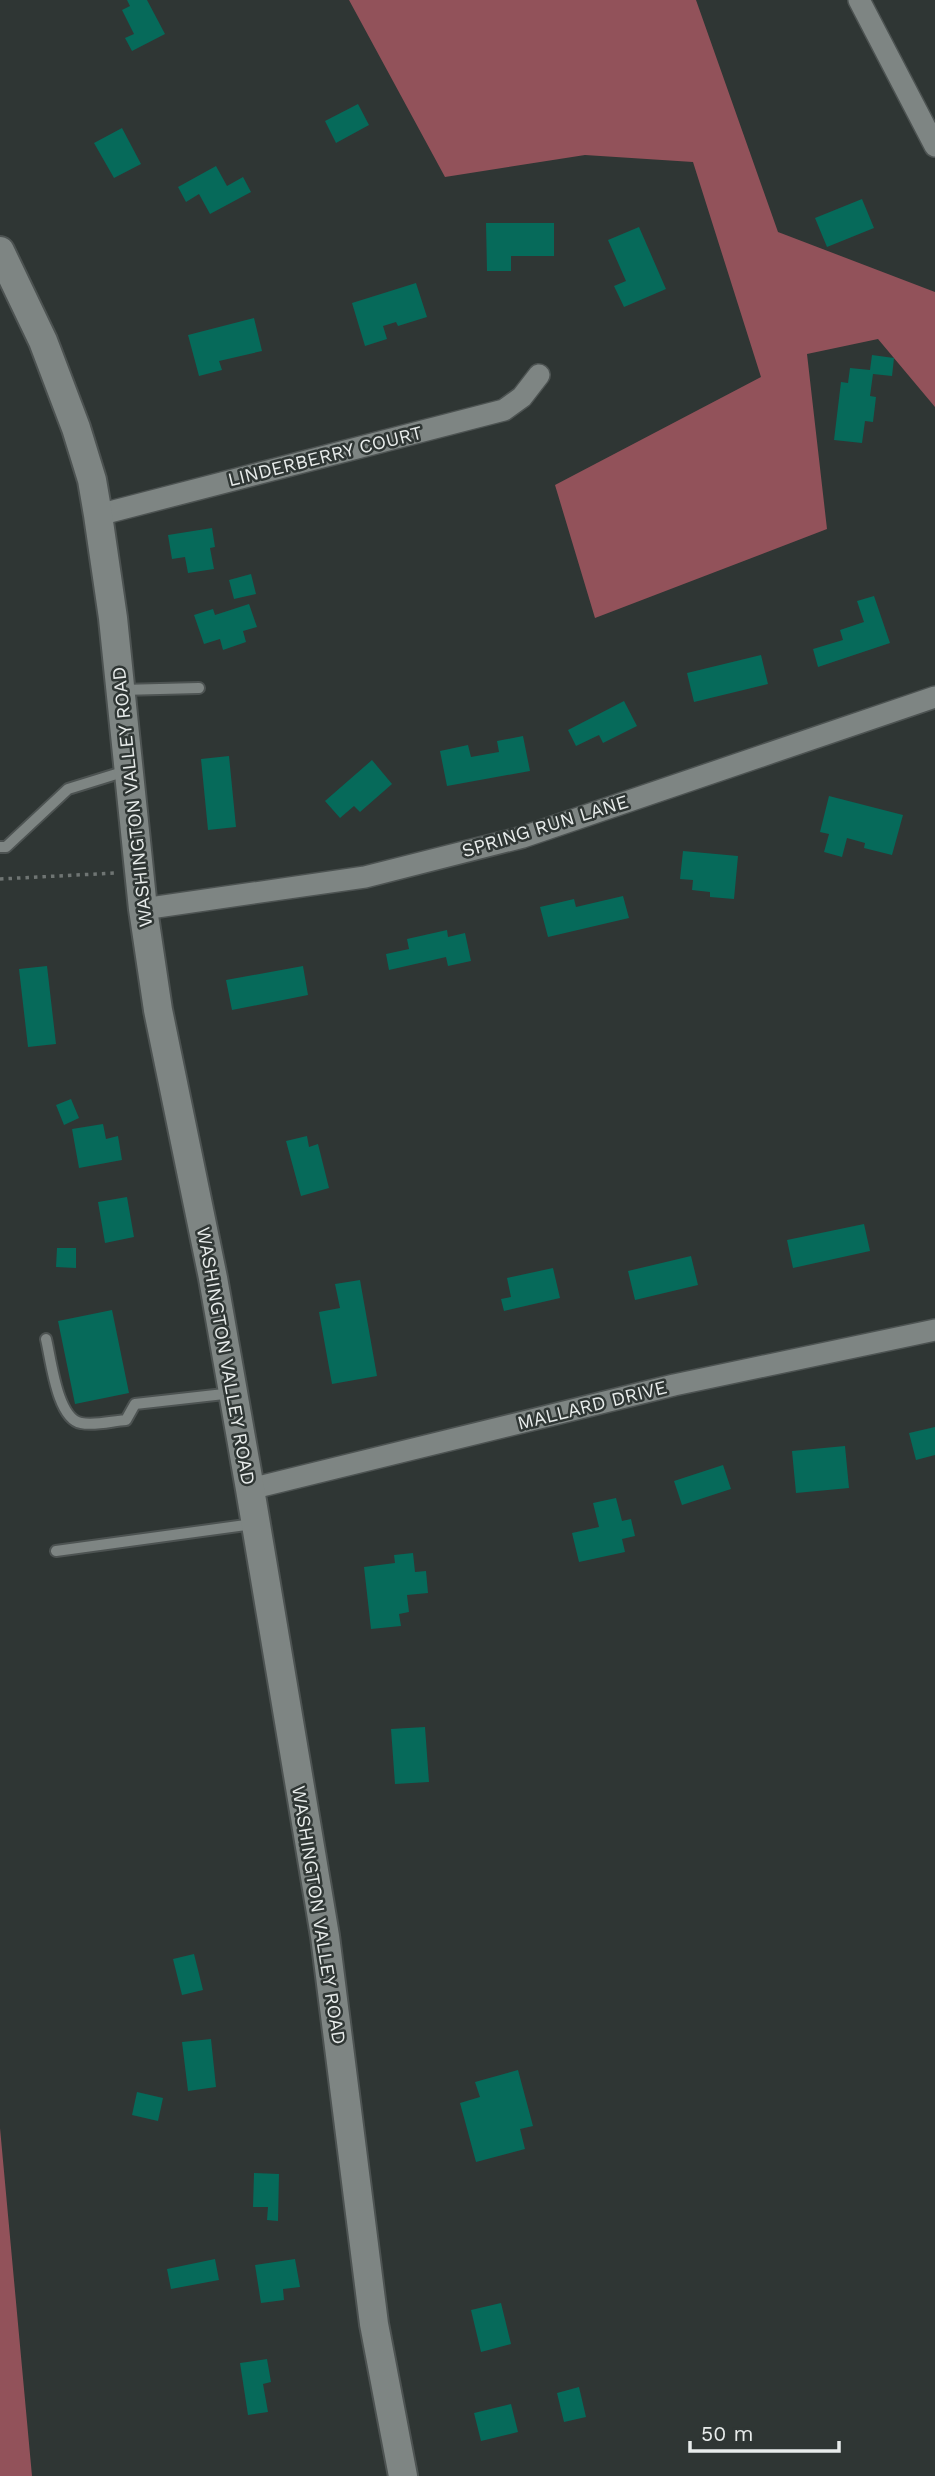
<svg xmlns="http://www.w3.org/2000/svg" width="935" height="2476" font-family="'Work Sans',sans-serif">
<rect width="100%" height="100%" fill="#2f3634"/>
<path fill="#92525a" d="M349,0H696L778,232L935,292V407L878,339L807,354L827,529L595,618L555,485L761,377L693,162L585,155L445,177Z
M0,2128L32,2476H0Z"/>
<path fill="#066a5a" d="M127,0H147L165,34L132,51L125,38L134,34L122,10L130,6Z
M358,104L369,125L336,143L325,121Z
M122,128L141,164L114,178L94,143Z
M216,166L227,186L243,177L251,192L210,214L199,194L186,202L178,187Z
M862,199L874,228L827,247L815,218Z
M486,223H554V256H511V271H487Z
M639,227L666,289L624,307L614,286L626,281L608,240Z
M416,283L427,317L398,326L396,322L383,326L387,339L365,346L352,303Z
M254,318L262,351L219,361L222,370L199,376L188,335Z
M872,355L894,358L892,376L873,374L870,396L876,397L873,422L865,421L862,443L834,440L841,382L848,383L850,368L870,370Z
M212,528L215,547L210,548L214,569L188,573L185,557L172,559L168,535Z
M251,574L256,594L234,599L229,580Z
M874,596L890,643L818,667L813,649L843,640L840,630L864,622L857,601Z
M249,604L257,627L243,631L246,642L223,650L220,639L204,644L194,615L213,609L215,615Z
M761,655L768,684L694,702L687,673Z
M624,701L637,726L603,743L599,735L576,746L568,730Z
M523,736L530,771L447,786L440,751L468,745L471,757L499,752L497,741Z
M229,756L236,827L208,830L201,759Z
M372,760L392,784L360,812L354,806L340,818L325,801Z
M829,796L903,815L892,855L864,848L865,843L847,838L842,857L824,852L829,834L820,832Z
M683,851L738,856L734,899L710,897V892L692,890L693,880L680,879Z
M623,896L629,918L548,937L540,907L574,899L576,907Z
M447,930L448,937L465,933L471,961L448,966L446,957L389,970L386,954L409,949L407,939Z
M47,966L56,1044L28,1047L19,969Z
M303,966L308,995L232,1010L226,980Z
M71,1099L79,1118L64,1125L56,1105Z
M103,1124L106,1139L118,1136L122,1160L79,1168L72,1129Z
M307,1136L309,1147L318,1144L329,1188L301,1196L286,1141Z
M127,1197L134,1237L105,1243L98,1202Z
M864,1224L870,1251L793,1268L787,1240Z
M57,1248H76V1268L56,1267Z
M691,1256L698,1285L635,1300L628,1271Z
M553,1268L560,1298L504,1311L501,1299L511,1297L507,1278Z
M360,1280L377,1376L332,1384L319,1312L340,1308L335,1284Z
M112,1310L129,1393L75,1404L58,1321Z
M935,1427V1455L916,1460L909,1433Z
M845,1446L849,1488L796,1493L792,1451Z
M723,1465L731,1489L682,1505L674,1481Z
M616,1498L622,1521L631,1519L635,1536L622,1539L625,1552L579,1562L572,1533L599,1527L593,1503Z
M413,1553L415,1572L426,1571L428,1593L407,1595L409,1612L399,1614L401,1626L371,1629L364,1567L395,1563L394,1555Z
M425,1727L429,1782L395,1784L391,1729Z
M194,1954L203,1990L182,1995L173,1959Z
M211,2039L216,2087L188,2091L182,2042Z
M518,2070L533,2126L520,2129L525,2149L476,2162L460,2103L480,2097L475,2082Z
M137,2092L163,2098L158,2121L132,2115Z
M254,2173L279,2174L278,2221L267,2220L268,2207H253Z
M215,2259L219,2280L171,2289L167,2269Z
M295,2259L300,2287L283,2289L284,2300L261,2303L255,2265Z
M501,2303L511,2344L481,2352L471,2310Z
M267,2359L271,2382L263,2384L268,2412L248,2415L240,2363Z
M579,2387L586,2417L564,2422L557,2393Z
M511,2404L518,2432L481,2441L474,2413Z"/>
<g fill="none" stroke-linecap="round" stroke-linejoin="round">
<defs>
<path id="service" d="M121,690L199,688
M0,847H6L68,789L126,771
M46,1339C51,1359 57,1419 81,1423C95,1426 112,1421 126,1420L135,1404L233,1393
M56,1551L253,1524"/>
<path id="minor" d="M859,0L935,146
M98,515L504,410L522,397L539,375
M143,909L365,877L523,837L935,697
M250,1489L674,1385L935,1330"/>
<path id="tertiary" d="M0,251L43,341L76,428L92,480L98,515L113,618L143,909L158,1010L213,1278L250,1489L325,1936L374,2324L403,2476"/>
</defs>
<use href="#service" stroke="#4d5352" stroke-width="14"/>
<use href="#minor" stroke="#4d5352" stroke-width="24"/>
<use href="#tertiary" stroke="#4d5352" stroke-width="32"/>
<path stroke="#6f7573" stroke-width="3.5" stroke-dasharray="3.5 5" stroke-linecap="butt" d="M0,879L116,873"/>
<use href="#service" stroke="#7e8583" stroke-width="10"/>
<use href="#minor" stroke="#7e8583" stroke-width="21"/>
<use href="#tertiary" stroke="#7e8583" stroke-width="28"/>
</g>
<g text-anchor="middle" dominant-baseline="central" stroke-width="5" stroke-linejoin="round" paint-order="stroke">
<g font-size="19" fill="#e8eceb" stroke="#2f3634">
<text transform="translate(325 456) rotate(-14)">LINDERBERRY COURT</text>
<text transform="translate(132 797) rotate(-96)">WASHINGTON VALLEY ROAD</text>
<text transform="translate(545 826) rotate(-17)">SPRING RUN LANE</text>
<text transform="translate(226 1356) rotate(80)">WASHINGTON VALLEY ROAD</text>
<text transform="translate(592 1405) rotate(-14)">MALLARD DRIVE</text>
<text transform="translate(319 1915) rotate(81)">WASHINGTON VALLEY ROAD</text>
</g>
</g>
<path d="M690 2441v10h149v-10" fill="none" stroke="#e8eceb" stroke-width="3.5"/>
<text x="701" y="2441" font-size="21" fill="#e8eceb" stroke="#2f3634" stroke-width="5" paint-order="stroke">50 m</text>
</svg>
